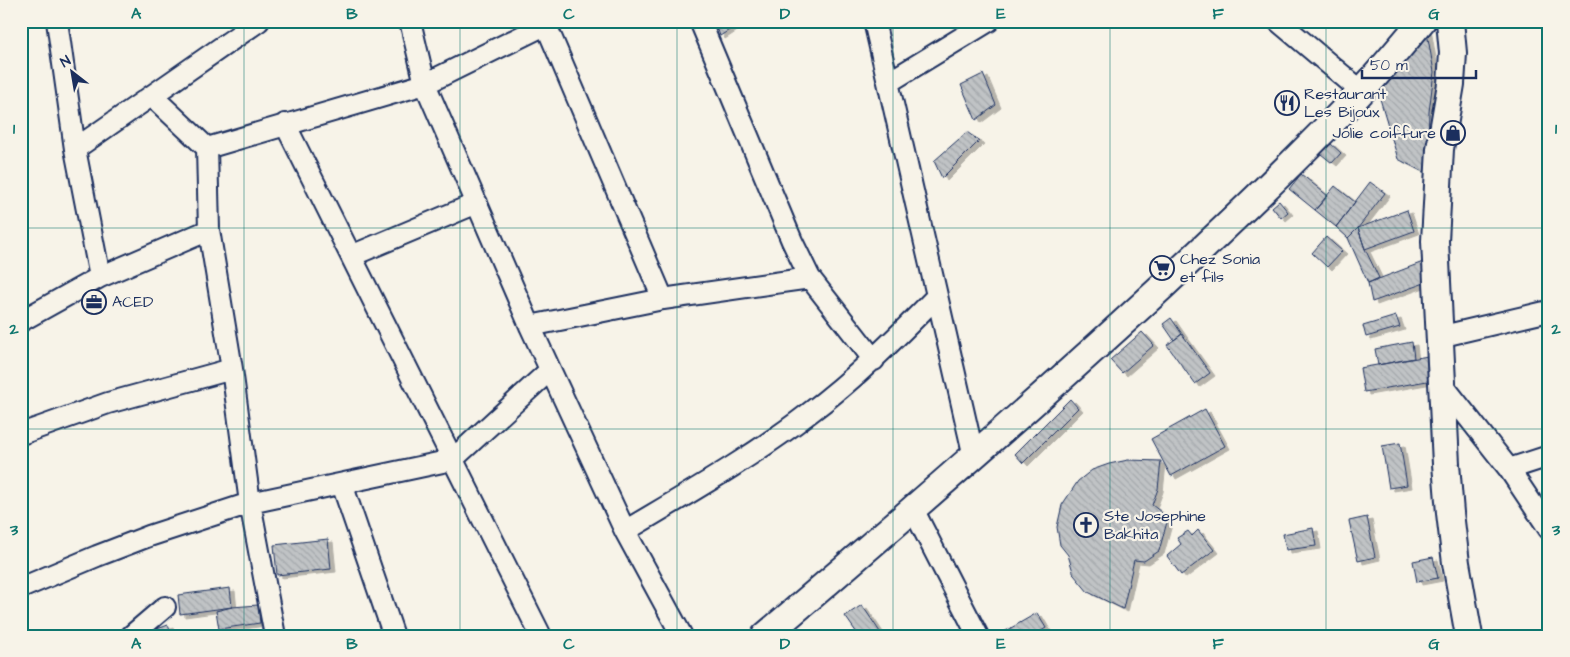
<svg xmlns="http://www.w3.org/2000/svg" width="1570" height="657" font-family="'Architects Daughter',sans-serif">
<defs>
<pattern id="building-back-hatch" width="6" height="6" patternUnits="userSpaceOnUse" patternTransform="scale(1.25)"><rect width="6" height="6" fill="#c0c3c5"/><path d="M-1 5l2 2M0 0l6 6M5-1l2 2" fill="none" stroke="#a4a8ac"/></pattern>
<filter id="shadow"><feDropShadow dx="5" dy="3" stdDeviation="0" flood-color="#0004"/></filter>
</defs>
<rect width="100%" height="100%" fill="#f7f3e8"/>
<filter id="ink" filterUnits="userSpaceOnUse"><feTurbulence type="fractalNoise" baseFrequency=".02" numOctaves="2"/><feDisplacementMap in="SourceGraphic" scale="10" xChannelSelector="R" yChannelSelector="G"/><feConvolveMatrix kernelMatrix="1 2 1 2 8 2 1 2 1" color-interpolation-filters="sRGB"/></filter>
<g filter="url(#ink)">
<path fill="url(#building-back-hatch)" stroke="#1b2f5e" filter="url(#shadow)" d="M715,21H743L720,36Z
M1426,27L1434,72L1429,112L1427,174L1398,159L1378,92Z
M983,74L996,105L976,120L961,85Z
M967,132L979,141L942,178L934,161Z
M1330,143L1341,153L1332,163L1321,154Z
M1301,174L1328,196L1315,210L1289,189Z
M1370,182L1385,193L1358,228L1348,238L1336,227Z
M1335,186L1355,202L1336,227L1315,210Z
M1279,201L1288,212L1281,218L1272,207Z
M1407,210L1414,231L1365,249L1358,228Z
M1358,228L1365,249L1379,278L1368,283L1348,238Z
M1326,237L1342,251L1327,267L1312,253Z
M1423,262L1430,281L1372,302L1368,283Z
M1396,316L1400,327L1366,337L1363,326Z
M1171,318L1182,334L1174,340L1163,324Z
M1142,332L1154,345L1122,373L1110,360Z
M1182,334L1210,373L1195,384L1167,345Z
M1412,342L1414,358L1378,365L1375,349Z
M1428,356L1433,380L1364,392L1360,368Z
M1070,399L1078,408L1023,463L1015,454Z
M1205,409L1225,446L1171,476L1151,439Z
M1400,443L1407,485L1389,488L1382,446Z
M1128,460L1161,461L1158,489L1152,505L1161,512L1167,522L1159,551L1144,561L1134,560L1123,609L1088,592L1074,575L1068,555L1060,545L1057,527L1062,505L1078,481L1092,470L1109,464Z
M1367,517L1375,557L1358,561L1349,521Z
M1313,528L1316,546L1286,550L1283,534Z
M1198,530L1214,550L1181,575L1167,556L1181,544L1177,538L1188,531L1192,536Z
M328,539L331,569L277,575L274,545Z
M1433,557L1438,578L1417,582L1413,561Z
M230,588L232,607L180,614L178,595Z
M258,605L260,623L219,629L216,611L232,607Z
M862,605L880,632L875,636H859L845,616Z
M1037,613L1046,628L1033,636H1006L1004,632Z
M168,625L172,636H154L152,631Z"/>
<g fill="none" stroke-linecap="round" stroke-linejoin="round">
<defs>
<path id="minor" d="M57,21L75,149L100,277
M410,21L425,84L530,326L625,531L682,636
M700,21L792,241L810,278L874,360
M874,21L974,457
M1278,21L1361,91
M546,25L663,299
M889,82L989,21
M152,96L207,148L425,84L553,21
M285,124L541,636
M207,148L209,230L232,369L250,503L275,636
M75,149L259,21
M351,256L477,203
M21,321L100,277L209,230
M530,326L663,299L810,278
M1439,337L1549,311
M1442,384L1509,469L1549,529
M21,434L108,403L232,369
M1509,469L1549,456
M342,484L394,636
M913,509L978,636
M625,531C687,494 751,458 808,414C855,379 896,338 937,296
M21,588L97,556L149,536L250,503L452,460L550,370
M131,636L165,607"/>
<path id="major" d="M1450,21L1453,53L1451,84L1440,149L1435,241L1446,464L1450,513L1456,563L1469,636
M765,636C900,521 1033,406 1163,286C1230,223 1297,160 1360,93C1381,70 1402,45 1422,21"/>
</defs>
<use href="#minor" stroke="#1b2f5e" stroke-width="24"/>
<use href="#major" stroke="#1b2f5e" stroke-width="30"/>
<use href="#minor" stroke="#f7f3e8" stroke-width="20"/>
<use href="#major" stroke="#f7f3e8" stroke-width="26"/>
</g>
</g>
<path fill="none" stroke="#0f766e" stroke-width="1" stroke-opacity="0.55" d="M244,21V636M460,21V636M677,21V636M893,21V636M1110,21V636M1326,21V636M21,228H1549M21,429H1549"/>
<defs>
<symbol id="restaurant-ring" viewBox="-11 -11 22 22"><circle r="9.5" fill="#f7f3e8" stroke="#1b2f5e" stroke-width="1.5"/><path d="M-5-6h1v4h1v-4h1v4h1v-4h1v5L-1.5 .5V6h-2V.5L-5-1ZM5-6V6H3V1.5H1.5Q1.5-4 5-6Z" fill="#1b2f5e"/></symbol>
<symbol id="shop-ring" viewBox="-11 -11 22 22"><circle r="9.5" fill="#f7f3e8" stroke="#1b2f5e" stroke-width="1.5"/><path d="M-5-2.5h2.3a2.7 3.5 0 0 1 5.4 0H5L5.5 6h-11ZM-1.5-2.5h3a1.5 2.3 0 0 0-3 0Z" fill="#1b2f5e"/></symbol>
<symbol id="supermarket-ring" viewBox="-11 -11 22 22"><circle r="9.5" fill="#f7f3e8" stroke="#1b2f5e" stroke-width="1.5"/><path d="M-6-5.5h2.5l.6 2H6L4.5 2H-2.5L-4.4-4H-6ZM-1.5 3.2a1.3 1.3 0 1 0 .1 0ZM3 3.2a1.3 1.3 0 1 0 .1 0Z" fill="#1b2f5e"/></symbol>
<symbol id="office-ring" viewBox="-11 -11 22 22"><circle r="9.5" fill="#f7f3e8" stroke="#1b2f5e" stroke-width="1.5"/><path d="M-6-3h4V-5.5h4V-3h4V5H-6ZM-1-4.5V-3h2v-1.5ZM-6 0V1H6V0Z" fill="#1b2f5e"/></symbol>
<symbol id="church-ring" viewBox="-11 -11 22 22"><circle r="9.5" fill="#f7f3e8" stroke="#1b2f5e" stroke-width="1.5"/><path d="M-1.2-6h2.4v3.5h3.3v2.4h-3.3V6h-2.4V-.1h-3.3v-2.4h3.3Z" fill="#1b2f5e"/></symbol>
</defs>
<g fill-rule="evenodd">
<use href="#restaurant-ring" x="1273" y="89" width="28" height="28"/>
<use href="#shop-ring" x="1439" y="119" width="28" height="28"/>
<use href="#supermarket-ring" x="1148" y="254" width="28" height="28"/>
<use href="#office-ring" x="80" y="288" width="28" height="28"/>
<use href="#church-ring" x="1072" y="511" width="28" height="28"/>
</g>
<g text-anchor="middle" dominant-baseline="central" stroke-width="4.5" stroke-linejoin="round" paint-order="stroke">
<g font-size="16" fill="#1b2f5e" stroke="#f7f3e8" text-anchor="start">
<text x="1304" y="94">Restaurant<tspan x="1304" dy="18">Les Bijoux</tspan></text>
<text x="1436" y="133" text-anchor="end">Jolie coiffure</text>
<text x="1180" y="259">Chez Sonia<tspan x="1180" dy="18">et fils</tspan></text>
<text x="112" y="302">ACED</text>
<text x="1104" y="516">Ste Josephine<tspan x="1104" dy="18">Bakhita</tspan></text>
</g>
</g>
<rect width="1570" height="657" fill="none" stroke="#f7f3e8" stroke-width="55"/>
<g transform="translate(72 72) rotate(329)" stroke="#f7f3e8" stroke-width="4" paint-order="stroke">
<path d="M0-4L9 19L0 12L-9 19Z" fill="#1b2f5e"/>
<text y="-8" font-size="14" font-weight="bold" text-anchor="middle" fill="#1b2f5e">N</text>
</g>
<path d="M1362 70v8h114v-8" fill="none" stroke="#1b2f5e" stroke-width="2.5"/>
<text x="1370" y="70" font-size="15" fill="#1b2f5e" stroke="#f7f3e8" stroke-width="4" paint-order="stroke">50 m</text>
<rect x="28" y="28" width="1514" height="602" fill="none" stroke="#0f766e" stroke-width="2"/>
<g font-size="16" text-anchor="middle" font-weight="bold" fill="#0f766e">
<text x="136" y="19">A</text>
<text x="352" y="19">B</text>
<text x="569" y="19">C</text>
<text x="785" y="19">D</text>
<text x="1001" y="19">E</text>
<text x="1218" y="19">F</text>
<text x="1434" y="19">G</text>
<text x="14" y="134">1</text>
<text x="1556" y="134">1</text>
<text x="14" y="334">2</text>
<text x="1556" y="334">2</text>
<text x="14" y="535">3</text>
<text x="1556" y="535">3</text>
<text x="136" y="649">A</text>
<text x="352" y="649">B</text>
<text x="569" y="649">C</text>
<text x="785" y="649">D</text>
<text x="1001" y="649">E</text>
<text x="1218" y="649">F</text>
<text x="1434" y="649">G</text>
</g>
</svg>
